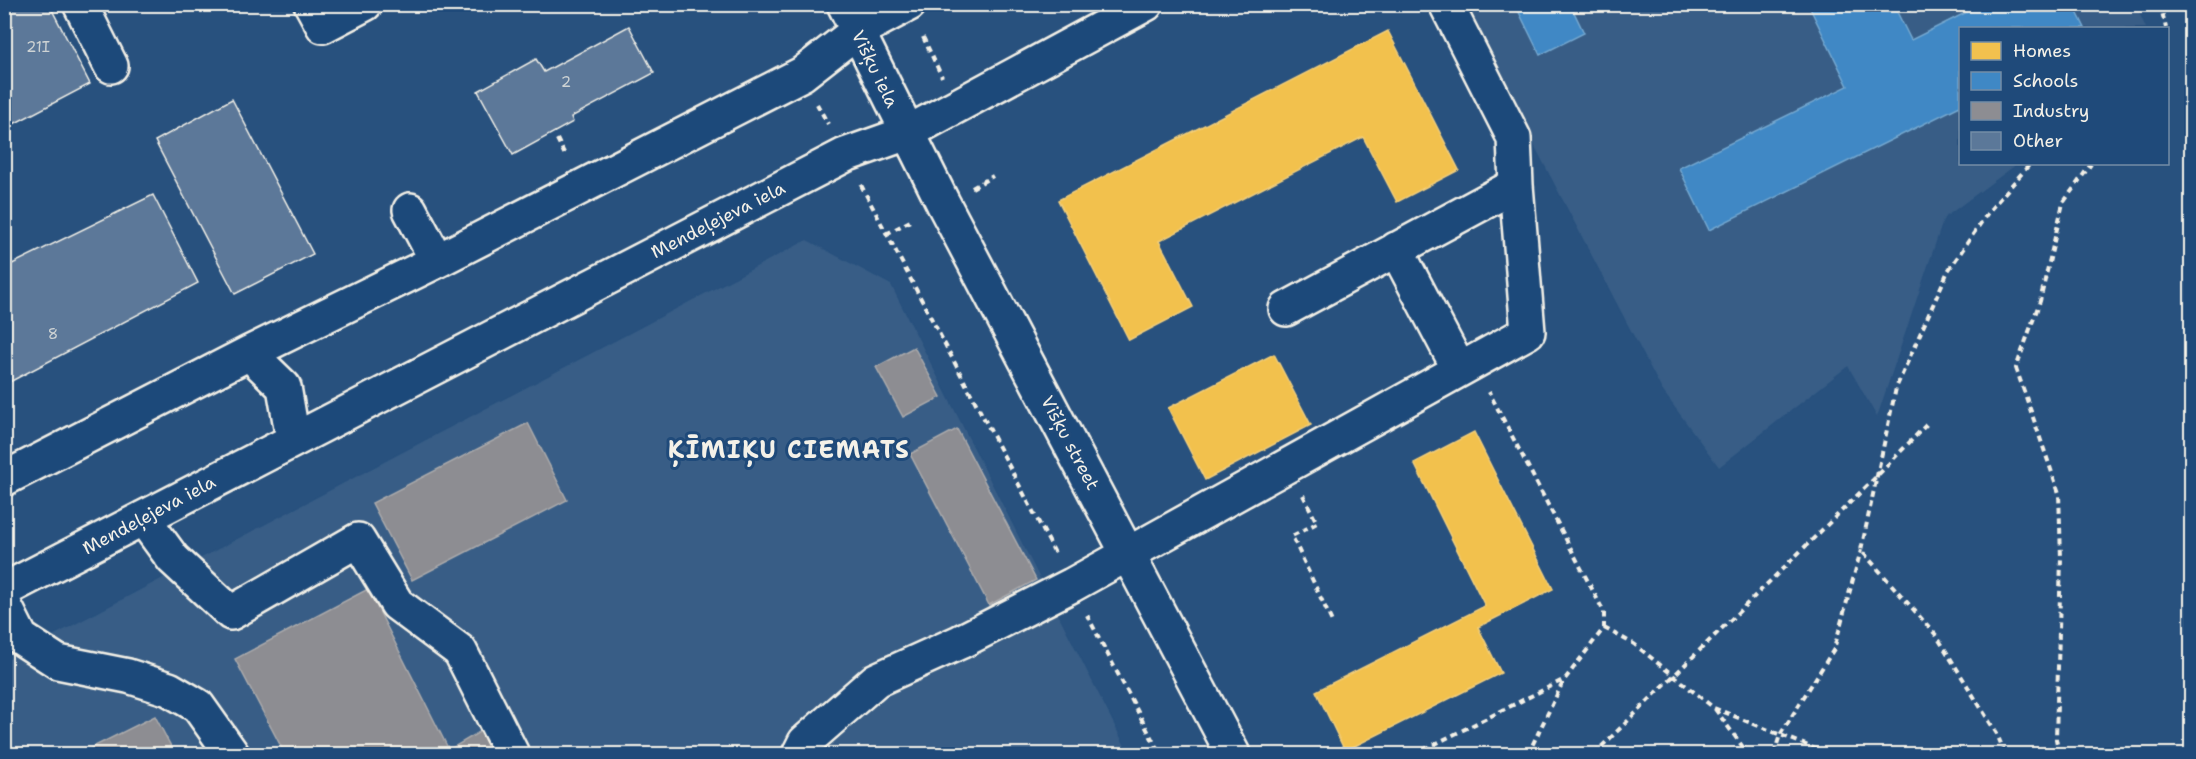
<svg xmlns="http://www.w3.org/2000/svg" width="2196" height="759" font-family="'Shantell Sans',sans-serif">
<rect width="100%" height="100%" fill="#28517e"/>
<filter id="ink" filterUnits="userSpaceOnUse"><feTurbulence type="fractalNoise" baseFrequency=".0167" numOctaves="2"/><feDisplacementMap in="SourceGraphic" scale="12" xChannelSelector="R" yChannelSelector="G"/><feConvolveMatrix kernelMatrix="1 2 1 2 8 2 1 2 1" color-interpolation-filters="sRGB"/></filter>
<g filter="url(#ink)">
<path fill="#375d86" d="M2135,4L2146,28H1960V164H2017L1944,218L1877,417L1848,366L1719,467L1662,390L1461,5Z
M807,240L891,285L1129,754H5V661Z"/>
<path fill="#f2c14e" stroke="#f3cf7c" stroke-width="1.5" d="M1388,31L1459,170L1397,202L1363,137L1159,241L1193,307L1129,340L1058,200Z
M1274,354L1311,425L1205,480L1168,408Z
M1474,432L1553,589L1478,627L1501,673L1345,751L1316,691L1485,606L1414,463Z"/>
<path fill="#3f88c5" stroke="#75a8d0" stroke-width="1.5" d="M1515,4H1570L1584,33L1540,55Z
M1808,4H1893L1911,40L1983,4H2073L2085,28H1960V106L1709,230L1679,168L1848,86Z"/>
<path fill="#8d8d92" stroke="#acabac" stroke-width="1.5" d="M914,347L941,397L903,417L876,367Z
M528,423L567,500L412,580L372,503Z
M957,429L1036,580L989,605L910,454Z
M368,589L449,750L481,731L494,754H285L235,659Z
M155,716L175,754H79Z"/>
<path fill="#5b7899" stroke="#f4f1e8" stroke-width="1.5" d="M15,4H49L90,84L4,129V10Z
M629,26L654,73L571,117L573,122L513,155L478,91L536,59L544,72Z
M232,99L313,254L235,294L155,141Z
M153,195L198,283L4,385V268Z"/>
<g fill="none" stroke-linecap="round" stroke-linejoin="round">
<defs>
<path id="minor" d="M80,4L111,66
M311,4L323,26L365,4
M844,4L943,203L1233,754
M410,210L437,261
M1396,249L1459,369
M1286,309L1516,185
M249,353L284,387L293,439
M4,479L249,353L437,261L802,74L856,32L909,4
M143,518L173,559L231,613L358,540L397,604L460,651L512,754
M4,590L845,155L907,133L1146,4
M4,604L21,638L58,662L128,676L169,689L198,706L232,754
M799,754L805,742L876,680L960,642L1072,585L1528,332L1516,185L1514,138L1446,4"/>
</defs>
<use href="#minor" stroke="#f4f1e8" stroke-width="38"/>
<path stroke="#f4f1e8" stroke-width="4" stroke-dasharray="6 4.5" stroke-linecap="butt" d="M796,4L800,12
M2160,4L2166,28
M923,37L942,77
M817,104L828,124
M557,139L565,155
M861,185L1056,555
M972,188L993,176
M886,234L912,220
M1303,495L1317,523L1292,536L1333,624
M1087,615L1160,754
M1604,628L1634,644L1714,708L1828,754
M1715,709L1748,754
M1415,754L1565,679L1604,628V612L1489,392
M1528,754L1564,680
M1594,754L1877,476L1929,422
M1774,754L1780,735L1834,649L1861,550
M2005,754L1997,734L1936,635L1861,550L1896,388L1948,271L1989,211L2030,164
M2059,754L2056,739L2061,558L2059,493L2016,368L2040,301L2063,203L2091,164"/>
<use href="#minor" stroke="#1f4a7a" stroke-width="33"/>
</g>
</g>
<g text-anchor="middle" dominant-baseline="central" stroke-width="6" stroke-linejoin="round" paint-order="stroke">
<g font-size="15" fill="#ced3d4">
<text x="38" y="47">21I</text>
<text x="566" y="82">2</text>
<text x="53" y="334">8</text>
</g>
<g font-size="18" fill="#f4f1e8" stroke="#1f4a7a">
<text transform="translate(875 69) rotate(64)">Višķu iela</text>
<text transform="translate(718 220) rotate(-27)">Mendeļejeva iela</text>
<text transform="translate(1070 443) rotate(62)">Višķu street</text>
<text transform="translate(149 515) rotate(-28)">Mendeļejeva iela</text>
</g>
<g font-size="24" font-weight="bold" letter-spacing="1.5" fill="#f4f1e8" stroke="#1f4a7a">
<text x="789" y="450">ĶĪMIĶU CIEMATS</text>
</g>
</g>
<rect width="2196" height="759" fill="none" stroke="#1f4a7a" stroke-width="24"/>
<rect x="12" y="12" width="2172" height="735" fill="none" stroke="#f4f1e8" stroke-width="2" filter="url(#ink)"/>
<rect x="1959" y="27" width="210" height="138" fill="#1f4a7a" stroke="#748da6" stroke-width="1.5"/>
<rect x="1971" y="42" width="30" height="18" fill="#f2c14e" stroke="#748da6" stroke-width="1.5"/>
<text x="2013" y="57" font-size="18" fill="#f4f1e8">Homes</text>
<rect x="1971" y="72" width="30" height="18" fill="#3f88c5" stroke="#748da6" stroke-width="1.5"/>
<text x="2013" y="87" font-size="18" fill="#f4f1e8">Schools</text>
<rect x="1971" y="102" width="30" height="18" fill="#8d8d92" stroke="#748da6" stroke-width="1.5"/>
<text x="2013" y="117" font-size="18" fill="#f4f1e8">Industry</text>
<rect x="1971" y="132" width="30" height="18" fill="#5b7899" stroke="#748da6" stroke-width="1.5"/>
<text x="2013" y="147" font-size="18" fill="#f4f1e8">Other</text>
</svg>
